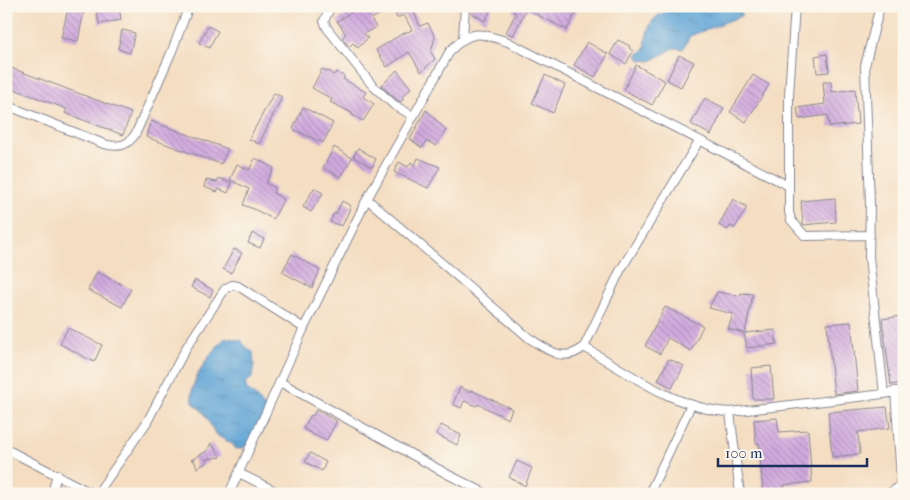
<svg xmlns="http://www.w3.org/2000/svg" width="910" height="500" font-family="'IM FELL French Canon',serif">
<defs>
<pattern id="water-ripples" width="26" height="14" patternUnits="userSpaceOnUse" patternTransform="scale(1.25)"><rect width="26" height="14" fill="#62a5d6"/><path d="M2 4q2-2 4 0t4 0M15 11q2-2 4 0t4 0" fill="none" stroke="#5087b1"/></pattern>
<pattern id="building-back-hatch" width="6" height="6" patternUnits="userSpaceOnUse" patternTransform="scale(1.25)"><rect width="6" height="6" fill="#d2aadf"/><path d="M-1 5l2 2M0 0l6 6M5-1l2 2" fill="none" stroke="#aa8bb8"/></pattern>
</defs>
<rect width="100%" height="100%" fill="#fbf7ec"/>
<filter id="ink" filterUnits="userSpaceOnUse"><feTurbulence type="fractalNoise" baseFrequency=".02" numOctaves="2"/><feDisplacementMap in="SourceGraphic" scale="10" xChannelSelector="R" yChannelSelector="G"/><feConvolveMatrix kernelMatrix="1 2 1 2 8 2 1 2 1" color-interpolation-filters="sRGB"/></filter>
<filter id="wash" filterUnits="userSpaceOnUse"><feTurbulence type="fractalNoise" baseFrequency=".0096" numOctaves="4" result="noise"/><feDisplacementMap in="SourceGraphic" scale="20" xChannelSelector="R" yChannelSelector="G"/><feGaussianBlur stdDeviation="1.12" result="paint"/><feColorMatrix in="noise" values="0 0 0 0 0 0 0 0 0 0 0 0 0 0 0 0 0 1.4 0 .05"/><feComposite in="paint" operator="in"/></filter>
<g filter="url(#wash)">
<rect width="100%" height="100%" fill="#f4ddc1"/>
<path fill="url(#water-ripples)" stroke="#3e6a9a" d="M671,6H742L741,16L690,36L683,49L674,48L651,61L640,60L637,55L645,49C646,39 647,25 655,18C660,13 667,13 671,6Z
M225,338L241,340L245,346L253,352L254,365L252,378L245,383L247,390C261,400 266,406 268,423C260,434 251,448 236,449C230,439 220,440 215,433C210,426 208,417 201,410C198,407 195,406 193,402C186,383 212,351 225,338Z"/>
<g id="blocks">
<path fill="url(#building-back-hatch)" d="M70,6H85L78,41L61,38L68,9Z
M105,6H119L121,20L99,24L96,8Z
M361,6H421L413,10L420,26L428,23L435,37L431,52L435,59L421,72L409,52L387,67L376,50L400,35L412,30L404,15L397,18L392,8L371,19L376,27L364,34L368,38L358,48L353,43L349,47L342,38L346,34L337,21Z
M471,6H493L485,21L470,12Z
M516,6H573L578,8L567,30L526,9L513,36L506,32L516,13L513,12Z
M208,26L218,31L209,48L199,43Z
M122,30L135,33L130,53L118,49Z
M618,40L630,46L629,48L633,51L626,64L610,54Z
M587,42L608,54L595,77L574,65Z
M827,54L829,72L817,73L815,56Z
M679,55L694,62L681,87L667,80Z
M636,65L665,81L652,105L624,90Z
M6,66L131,113L123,135L65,113L67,109L6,86Z
M322,69L328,72L330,71L333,75L337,72L345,77L343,79L366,92L363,97L374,104L363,121L351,114L352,113L330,102L332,99L312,88Z
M397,70L411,88L402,97L404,99L400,102L381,86Z
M545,75L565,85L553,113L532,103Z
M753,75L769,85L746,122L730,112Z
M823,82H831L832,92L855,89L858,124L829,127L828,115L799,119L797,108L825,104Z
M274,93L282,97L259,144L249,139Z
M705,98L724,108L711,135L691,124Z
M303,107L333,123L323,143L293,129Z
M426,110L446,130L436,146L427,141L422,148L410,139Z
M151,121L228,149L221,164L146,137Z
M334,147L352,158L341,177L323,168Z
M358,148L376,159L372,167L353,157Z
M255,158L274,168L266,183L275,188L273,193L284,199L273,219L254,209L243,205L249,189L230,180L237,164L249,170Z
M418,158L440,167L428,188L394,172L399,162L408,167L411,162L415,165Z
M219,178L232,183L228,193L219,189L217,192L204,187L206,180L217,182Z
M314,188L323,193L311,212L303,207Z
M835,198L836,222L803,225L801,201Z
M733,199L747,207L735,228L730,226L728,230L719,225Z
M342,201L351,206L342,226L330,222L334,213L336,214Z
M252,233L264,239L260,248L248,243Z
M234,249L242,253L231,273L223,269Z
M292,254L320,270L312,288L282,272Z
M97,272L131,289L122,307L88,290Z
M195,280L213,290L210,297L191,287Z
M717,292L740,296L741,293L753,294L745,333L775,330L777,344L747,348L744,333L728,329L733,314L709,308Z
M665,307L703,326L691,351L668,338L660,354L645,346Z
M902,316L904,331V383L891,385L882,319Z
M851,322L858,391L834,394L827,324Z
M68,328L102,345L94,362L60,344Z
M669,359L684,366L672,388L658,380Z
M771,366L774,399H753L751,368Z
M460,387L470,392L471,390L512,409L508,419L478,404L477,406L464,401L461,408L453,404Z
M887,407L890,428L858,432L860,454L832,457L828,412Z
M316,410L337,421L326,441L303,429L311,415L313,416Z
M777,418L779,432L808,430L812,482L784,485L785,493L763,494L759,443H756L754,420Z
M441,425L461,435L457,445L436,434Z
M211,443L221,457L206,459L208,462L197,468L194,460H191L207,451Z
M310,453L326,462L322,471L305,462Z
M517,461L532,468L525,486L509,477Z"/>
</g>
</g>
<g filter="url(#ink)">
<use href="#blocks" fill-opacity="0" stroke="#888690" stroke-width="1"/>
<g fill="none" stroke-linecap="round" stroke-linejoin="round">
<defs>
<path id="minor" d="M331,6L324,21L327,28L372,85L394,105L413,116
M795,6L789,94V212L791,220L805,236L870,235
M880,6L865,66L870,204L869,257L884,394
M463,38L465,6
M6,105L104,144C118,148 128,146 136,133L172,51L189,6
M367,199L529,338C548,350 563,364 584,347L620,271L699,141
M584,347C628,373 678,410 730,412L884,394L904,390
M280,382L449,475L487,494
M730,412L740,494
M6,449L93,494
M239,473L281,494
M52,494L57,474
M97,494L147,422L186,348L225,289L232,285L238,286L304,328
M229,494L304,328L367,199L450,51C472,28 480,33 508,42L789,186
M649,494L691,405
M888,494L899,487L901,478L895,391"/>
</defs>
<use href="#minor" stroke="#888690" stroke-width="10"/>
<use href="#minor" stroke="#fff" stroke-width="8"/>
</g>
</g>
<rect width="910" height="500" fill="none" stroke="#fbf7ec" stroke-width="25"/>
<path d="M718 458v8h149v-8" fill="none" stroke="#1b2f5e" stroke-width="2.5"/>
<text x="725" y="458" font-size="15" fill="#1b2f5e" stroke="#fbf7ec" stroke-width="4" paint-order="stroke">100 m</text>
</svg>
